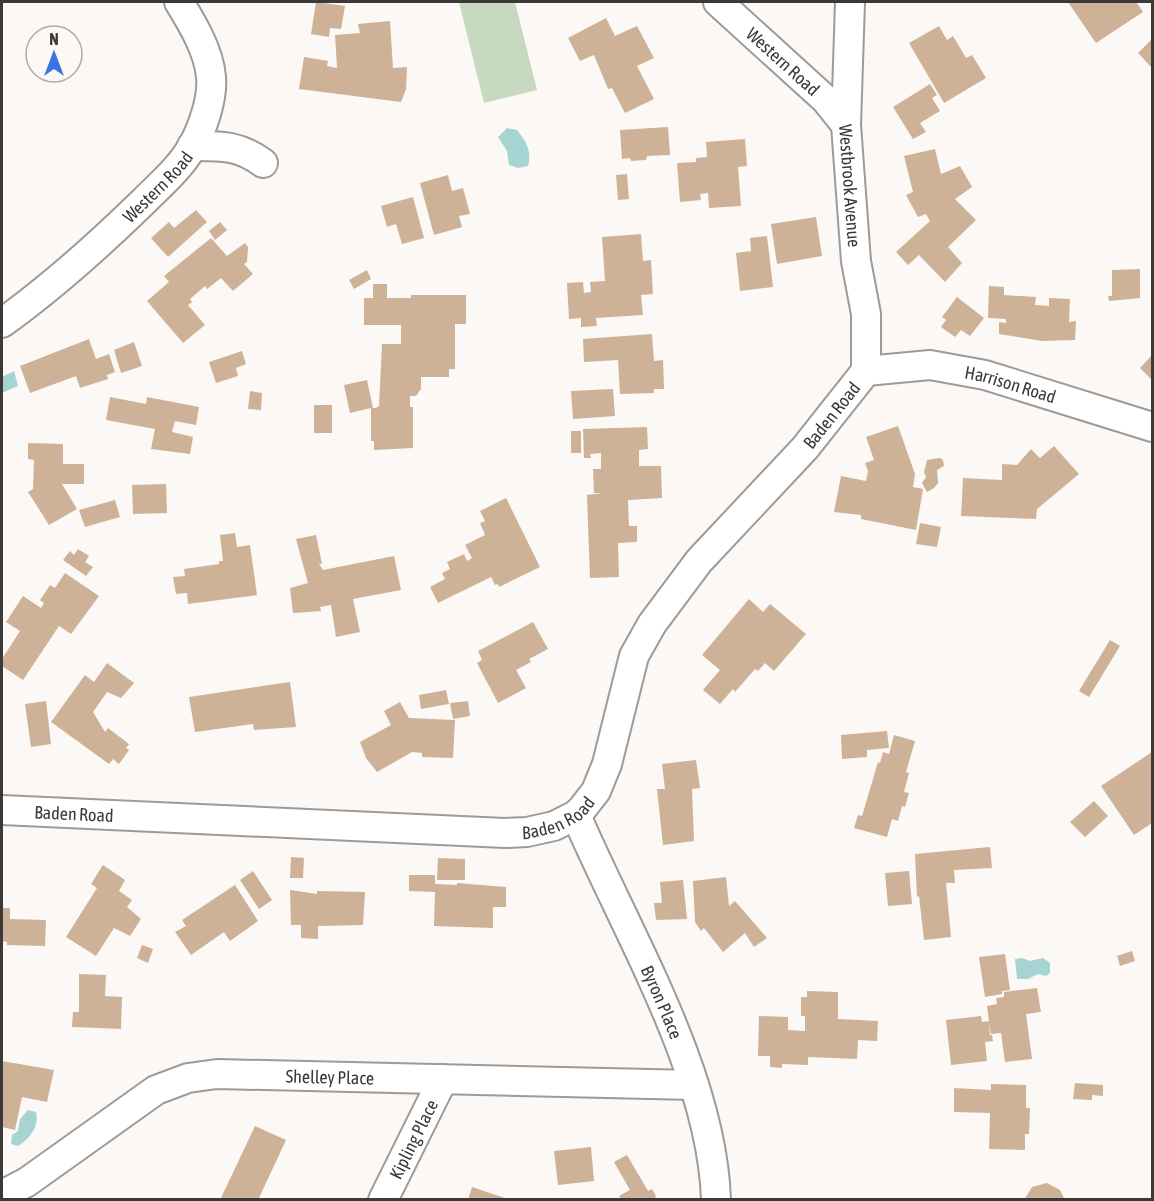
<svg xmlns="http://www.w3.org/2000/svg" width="1154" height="1201" font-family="'Asap Condensed',sans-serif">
<rect width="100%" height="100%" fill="#fbf8f5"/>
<path fill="#c7d9be" d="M459,2H515L537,90L484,103Z"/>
<path fill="#a6d4d3" d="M507,128L517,130C526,141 532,151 528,166L518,168L509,165L507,151L498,137Z
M14,371L18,386L2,393V377Z
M1022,958L1030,961L1043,958L1050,963V973L1046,976L1038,974L1028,979H1017L1015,959Z
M28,1110L36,1112C40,1127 28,1140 18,1146L11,1144L12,1135L18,1131L20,1119Z"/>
<path fill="#cdb297" d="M316,2L345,6L341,29L330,28L329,37L311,34Z
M1068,2H1136L1143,12L1096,43Z
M606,18L615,36L637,26L654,58L637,66L654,99L625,113L612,88L608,89L594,55L580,61L568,38Z
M390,21L393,68L407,67L406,89L401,102L299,89L304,57L328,61L327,66L337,68L335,35L360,33L358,24Z
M939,26L947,40L953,36L966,58L972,55L986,78L944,103L909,43Z
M1152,39V68L1138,53Z
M930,84L937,95L932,98L940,111L920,123L926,132L913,139L893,107Z
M668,127L670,155L647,156L646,160L631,161L630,158L622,159L620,130Z
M745,139L747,166L738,167L741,206L709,208L708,193L700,194L701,200L680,202L677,163L696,162V158L707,157L706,142Z
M935,149L941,174L960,166L972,187L955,199L976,220L948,247L962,263L945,282L919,255L908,265L896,252L930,221L926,214L918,217L906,195L913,192L904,156Z
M627,174L629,199L618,200L616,175Z
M448,175L452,191L463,188L470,214L459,216L462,227L434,235L420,183Z
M413,197L424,238L402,244L396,224L387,227L381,206Z
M196,210L207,222L168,257L151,238L169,222L174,228Z
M816,217L822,256L777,264L771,224Z
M220,222L227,230L215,240L209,231Z
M641,234L643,261L651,260L653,294L641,295L643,315L596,318L597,326L581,327V318L569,319L567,283L583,282L584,293L591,292L590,282L605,281L602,237Z
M767,236L773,287L740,291L736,253L751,251L750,238Z
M211,238L227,256L245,243L248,247L247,262L244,264L253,274L233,291L221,278L207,289L205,286L190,299L192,302L188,305L205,325L183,343L147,301L169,282L164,276Z
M1140,269V298L1109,301L1108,296H1112V270Z
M367,270L371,279L354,289L349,280Z
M373,284H387V298H411V295H466V324H455V369H449V377H421V389L416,396H410V407H413V448L374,450V441H371V408L350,413L344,385L367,380L373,408H376L379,406L382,344H401V325H364V298H373Z
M989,286L1004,287V295L1036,297L1035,305L1049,306V298L1070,299L1069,322L1076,321L1075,340L1042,341L999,334V322L1006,323V319L988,318Z
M957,297L984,318L970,336L961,330L955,337L941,327L946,320L942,317Z
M652,334L654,361L663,360L664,389H654V393L620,394L618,360L584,362L583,339Z
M89,339L96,359L109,354L115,372L107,375L108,379L80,388L76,376L30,393L20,366Z
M134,342L142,366L121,373L114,350Z
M242,351L246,364L236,368L238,376L216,383L209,362Z
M1152,355V380L1140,368Z
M613,389L615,416L573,419L571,391Z
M250,391L262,393L261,410L248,409Z
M110,397L146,404L147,397L199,407L196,425L175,421L172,432L193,437L190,454L151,449L155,429L106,420Z
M314,405H332V433H314Z
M898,426L915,474L913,487L923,489L916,530L861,519V515L834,512L841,476L866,481L868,471L865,463L874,460L866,437Z
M647,427L648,449L639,450V466H661L662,498L628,500L629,526H637V542L618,543L619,577L590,578L587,495L603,493H594L593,469H601V453L590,454L591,458H584L583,429Z
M571,431H581V453H571Z
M28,443L63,444V464H84V484H62L77,509L49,525L28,492L33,489L34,460L28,459Z
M1054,446L1079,474L1037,509L1036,519L961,516L963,478L1002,480V464L1017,465L1031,449L1040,458Z
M940,458L943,460L944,466L937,470L938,483L934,488L927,492L922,483L926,477L924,472L927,460Z
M166,484L167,513L133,514L132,485Z
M506,498L540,567L499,587L498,584L495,585L491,577L438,603L430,587L445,579L442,573L450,569L447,562L464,554L467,561L472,558L465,545L485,535L480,523L485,521L480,511Z
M115,500L120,517L85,527L79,510Z
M920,523L941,527L937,547L916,544Z
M235,533L237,547L250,545L257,595L188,604L187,593L176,594L173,577L185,576L184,569L219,564V561H223L220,535Z
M316,535L322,564H319L323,570L394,556L401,590L353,599L360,632L336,637L331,605L320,607L321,611L293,613L290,588L308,583L296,539Z
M78,549L89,556L85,562L93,567L86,576L63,560L70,551L74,555Z
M65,573L99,596L71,634L59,626L23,680L2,666V659L20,631L6,622L23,596L41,608L44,603L40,600L50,585L55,588Z
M749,599L763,612L770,604L806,634L774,671L765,663L758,671L755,669L735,692L733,689L720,704L703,690L720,670L702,655Z
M533,622L548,649L529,659L531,662L516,670L526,688L498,703L477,663L482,660L478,651Z
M1110,640L1120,646L1089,697L1079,691Z
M107,663L134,683L121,698L107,692L93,712L105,732L108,728L129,744L126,748L129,750L119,764L113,759L109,764L51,722L85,675L94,682Z
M290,682L296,727L254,730L253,724L195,732L189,697Z
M446,690L449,704L421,709L419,695Z
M46,701L51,744L31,747L25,704Z
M468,701L470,716L453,719L450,703Z
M400,702L409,718L455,720L453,758L422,757V753L412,752L377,772L366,758L360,742L391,725L384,711Z
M887,731L889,748L867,750V757L842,759L841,735Z
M894,735L915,741L906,772L909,773L904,792L909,793L905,807L902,806L898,821L892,819L887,837L854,828L858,815L862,816L878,762L880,763L883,752L889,754Z
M1152,752V823L1134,835L1101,786Z
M696,760L700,788L692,789L694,841L663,845L657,789H665L662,764Z
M1094,801L1108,816L1085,837L1070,822Z
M990,847L992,868L954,870L955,883H946L951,937L924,940L919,896L917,897L915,854Z
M291,857L304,858L303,878H290Z
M438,858L465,859V880H437Z
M103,865L125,880L119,891L132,900L127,907L141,919L130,936L114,928L96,956L66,937L97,888L91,884Z
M253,871L272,900L259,909L240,880Z
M909,871L912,904L888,906L885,873Z
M409,875H435V884L457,885V883L506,887V907H493V928L434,926L435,892L409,891Z
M726,877L729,906L735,901L767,938L754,947L745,933L723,952L704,928L701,931L695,922L693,881Z
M683,880L687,919L656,920L654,903H662L660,882Z
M235,885L258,921L230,941L224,932L191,955L175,932L186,926L182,920Z
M290,890L317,894V891L365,892L363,925L318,926V939L301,938V925H291Z
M2,908H10V919L46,920L45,946L7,945V942L2,941Z
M142,945L153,949L148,963L137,958Z
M1132,951L1135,961L1120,966L1117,956Z
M1005,954L1010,990L1002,991V994L985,997L979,957Z
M79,974L106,975L105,996L122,997L121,1029L72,1027L73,1012H79Z
M1037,988L1041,1012L1026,1014L1032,1059L1005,1062L1001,1033L991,1034L989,1023L990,1035H992L993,1041L985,1042L987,1061L951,1065L946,1020L981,1016L982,1022L989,1021L987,1006L997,1004L996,998L1004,997V992Z
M807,991L838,992V1019L878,1021L877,1041L858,1040L857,1059L808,1057V1065L782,1064V1068L770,1067V1056H758L759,1016L788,1017V1030L805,1031V1016H801V997H807Z
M2,1061L54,1070L47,1102L22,1097L15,1130L2,1127Z
M1075,1083L1103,1085V1096L1092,1095V1100L1073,1099Z
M991,1084L1026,1085V1108H1030L1029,1134H1025V1150L989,1149L990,1113L954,1112V1088L991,1090Z
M255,1126L286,1140L258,1200H223L221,1198Z
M591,1147L594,1181L558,1185L554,1151Z
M627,1155L648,1191L652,1189L656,1196L654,1200H621L619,1196L630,1190L614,1162Z
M1047,1183L1060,1190L1065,1200H1024L1032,1187Z
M472,1187L508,1199V1200H468Z"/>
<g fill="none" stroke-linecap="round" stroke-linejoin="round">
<defs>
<g id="minor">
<path id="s1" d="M718,2L826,100L846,125"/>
<path id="s2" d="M850,2L846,125L856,261L866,314V371"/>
<path d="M192,146C221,146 239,145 263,163"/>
<path id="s3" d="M2,323C52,287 99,245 144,201C161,184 180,168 192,147C203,128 213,98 211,77C209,51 192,23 179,2"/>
<path id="s4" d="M866,371L930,365L985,375L1152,427"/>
<path id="s5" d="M2,810L505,833L527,832L554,826L576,815L582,809L596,791L607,764L634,656L652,624L699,561L805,448L866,371"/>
<path id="s6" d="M576,815C626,932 712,1072 716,1200"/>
<path id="s7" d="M2,1195L27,1182L156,1090L188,1078L217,1074L694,1085"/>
<path id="s8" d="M383,1200L443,1079"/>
</g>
</defs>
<use href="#minor" stroke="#9d9a98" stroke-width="32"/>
<use href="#minor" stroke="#fff" stroke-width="28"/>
</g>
<g text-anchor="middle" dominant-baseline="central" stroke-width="4.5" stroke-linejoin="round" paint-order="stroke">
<g font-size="18" fill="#3c3a39" stroke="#fbf8f5">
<text stroke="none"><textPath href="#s1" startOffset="88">Western Road</textPath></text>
<text stroke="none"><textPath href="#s3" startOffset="207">Western Road</textPath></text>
<text stroke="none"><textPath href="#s2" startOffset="184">Westbrook Avenue</textPath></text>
<text stroke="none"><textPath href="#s4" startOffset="147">Harrison Road</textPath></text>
<text stroke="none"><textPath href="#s5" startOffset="1062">Baden Road</textPath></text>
<text stroke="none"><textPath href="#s5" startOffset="560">Baden Road</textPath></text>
<text stroke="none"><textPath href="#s5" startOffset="72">Baden Road</textPath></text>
<text stroke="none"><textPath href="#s6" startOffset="206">Byron Place</textPath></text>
<text stroke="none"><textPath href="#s7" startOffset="363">Shelley Place</textPath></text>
<text stroke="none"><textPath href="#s8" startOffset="68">Kipling Place</textPath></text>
</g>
</g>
<rect width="1154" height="1201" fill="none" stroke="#3c3a39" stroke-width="6"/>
<g transform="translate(54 54)"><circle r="28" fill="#fbf8f5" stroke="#afacaa" stroke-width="1.5"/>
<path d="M0-4.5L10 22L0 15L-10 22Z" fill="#3875e4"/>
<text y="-9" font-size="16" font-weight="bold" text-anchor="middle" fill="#3c3a39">N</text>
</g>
</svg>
